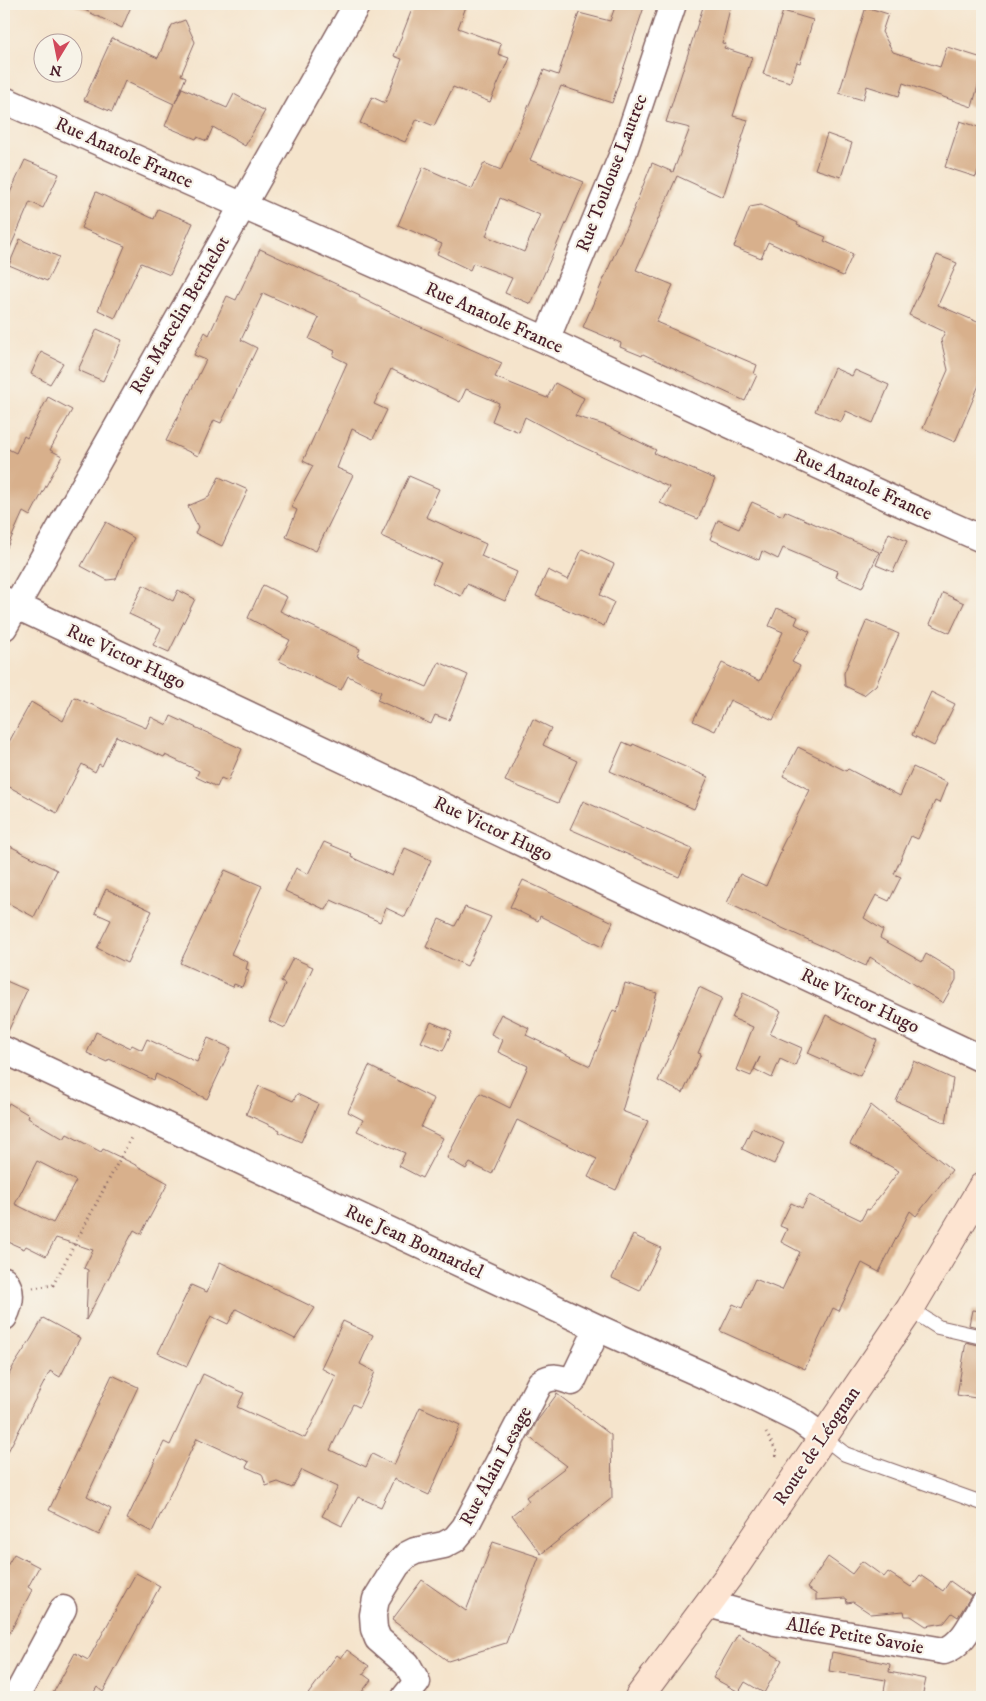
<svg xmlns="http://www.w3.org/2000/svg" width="986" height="1701" font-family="'IM FELL DW Pica',serif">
<rect width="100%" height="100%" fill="#f7f3e8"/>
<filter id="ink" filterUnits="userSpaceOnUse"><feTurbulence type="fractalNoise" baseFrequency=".02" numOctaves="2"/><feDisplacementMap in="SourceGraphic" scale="10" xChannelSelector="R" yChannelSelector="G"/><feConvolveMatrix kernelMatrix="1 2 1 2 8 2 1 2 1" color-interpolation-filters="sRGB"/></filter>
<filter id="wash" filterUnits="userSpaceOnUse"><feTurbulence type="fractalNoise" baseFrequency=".0096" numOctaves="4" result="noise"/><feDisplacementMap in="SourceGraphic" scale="20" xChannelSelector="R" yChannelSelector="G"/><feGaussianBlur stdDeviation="1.12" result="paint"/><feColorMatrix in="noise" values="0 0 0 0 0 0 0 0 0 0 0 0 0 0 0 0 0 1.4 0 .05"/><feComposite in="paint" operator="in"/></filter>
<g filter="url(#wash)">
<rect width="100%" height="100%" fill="#f5e4cc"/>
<g id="blocks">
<path fill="#d8b08c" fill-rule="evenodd" d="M72,4H132L122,28Z
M414,4H467L458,28L501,44L498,54L509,58L490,102L453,87L434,126L417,119L405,142L360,123L372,97L385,103L402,59L394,56Z
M616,4H645L612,103L561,86L530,160L584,182L531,304L505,293L512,278L473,263L470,270L437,254L442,244L398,225L423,167L472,189L484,163L501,170L544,70L558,75L579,13L610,21ZM500,198L540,215L524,252L486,236Z
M704,4H731L722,43L726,44L724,48L752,57L733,116L748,120L723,197L677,176L636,270L673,285L656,322L757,365L754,374L757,375L745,401L643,354L642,356L620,347L621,343L583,327L631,216L652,163L673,172L690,128L666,122Z
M866,7L888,14L882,32L893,52L940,67L947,47L982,58V72L972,107L903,83L899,96L867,86L863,100L839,93Z
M783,11L813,20L800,63L797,62L790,82L763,74Z
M185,20L195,42L181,75L186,77L175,103L182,88L227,108L234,94L265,111L245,146L213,127L207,141L197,137L196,139L165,126L174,104L125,81L112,112L84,100L112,38L158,58L172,25Z
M960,121L982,128V158L976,177L945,167Z
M827,134L852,143L841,177L815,169Z
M25,160L59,174L43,208L30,202L4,262V206Z
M96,192L154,219L158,209L193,223L170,275L141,263L115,318L98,310L125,246L81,228Z
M761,205L798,223L797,225L826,237L824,241L853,254L843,276L768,242L761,258L734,247L750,207Z
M20,239L59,257L47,281L9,265Z
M260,249L360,295L359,297L412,323L502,363L495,377L547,398L555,383L584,398L575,416L607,426L656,450L654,453L715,479L698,519L660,503L669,487L570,441L525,417L519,432L492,421L499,403L466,389L460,402L391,369L374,404L387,410L373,439L352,429L337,468L353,475L316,551L286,537L297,510L291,507L313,466L303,461L347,363L333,356L335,351L309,339L319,318L263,293L241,340L257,348L221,423L214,420L198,456L166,441L206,360L194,355L205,332L209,335L227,296L236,300Z
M937,255L957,263L938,305L982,324V378L955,442L923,428L948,370L941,340L945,332L909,315Z
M97,329L122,340L103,381L78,370Z
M41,352L63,363L50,384L31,374Z
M834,368L852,376L855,370L889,385L873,423L846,411L841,422L815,411Z
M48,397L72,410L50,450L62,456L30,516L23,512L4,554V447L16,453L24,436L27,438Z
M409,476L439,489L426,517L486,544L481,556L517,572L505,601L467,584L461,596L432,583L441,563L381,536Z
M219,477L248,490L222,546L195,533L198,527L188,506L209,497Z
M752,502L783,516L785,511L879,552L862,588L836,577L838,571L783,548L778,559L762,551L759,560L710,539L718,520L739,529Z
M106,522L134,538L125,556L116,579L107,580L81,566Z
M889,533L907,541L893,572L876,565Z
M582,549L614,564L600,595L614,602L604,626L536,596L548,570L568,580Z
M143,585L173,601L178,590L195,599L169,652L153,645L161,629L129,614Z
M263,585L287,597L280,611L360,649L357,656L427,687L439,662L468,675L449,720L435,715L431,724L377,700L381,692L348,676L341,690L279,661L290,640L248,618Z
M943,593L964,603L950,633L930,624Z
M777,608L798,617L795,624L810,632L792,662L800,666L773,720L730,700L715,731L693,721L722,663L760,681L783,632L769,626Z
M867,620L899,634L876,685L864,695L845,686L844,673Z
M931,692L955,704L934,746L912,735Z
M74,697L146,728L151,717L167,725L171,716L242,749L228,781L221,778L217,787L196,777L199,771L165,755L164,757L116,736L102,766L99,764L95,772L82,764L57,813L4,784V751L31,702L63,721Z
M533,719L551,728L543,745L577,761L558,803L505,781Z
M623,742L632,746L633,744L708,777L694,809L610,771Z
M798,747L846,771L848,769L900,796L913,767L947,783L939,803L935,801L918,839L911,836L894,874L901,877L889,901L876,895L864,918L883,930L880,938L922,962L926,954L956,972V980L943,1003L870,957L866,966L727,903L740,874L766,886L782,850H780L810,790L783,776Z
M583,801L692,849L679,877L570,829Z
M324,842L352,854L351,857L392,876L405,848L431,860L405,917L386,908L380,922L331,900L326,910L285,891L296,868L308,874Z
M4,843L57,870L34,917L4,901Z
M225,870L262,886L231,954L248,962L246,969L249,970L242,987L234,984L233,987L180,963Z
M523,880L613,922L602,947L540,916L538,921L510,907Z
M106,889L152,911L127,963L97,948L111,920L95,913Z
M465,907L491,917L467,966L426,947L439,919L455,926Z
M293,958L313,967L285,1028L269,1021L285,984L281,982Z
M4,980L27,990L6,1036L4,1035Z
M625,983L657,993L622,1111L648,1121L616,1190L588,1177L597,1159L517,1120L492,1174L470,1163L466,1169L447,1158L480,1093L510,1108L528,1066L498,1052L503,1040L491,1034L501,1014L529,1028L526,1035L590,1066L613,1010L617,1012Z
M699,987L722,998L698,1053L701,1054L683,1093L658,1081Z
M743,993L781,1011L770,1034L802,1048L795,1066L780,1059L772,1078L754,1069L760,1057L751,1076L736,1070L753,1027L732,1018Z
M826,1015L877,1040L860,1076L808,1053Z
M431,1022L452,1031L443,1051L421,1042Z
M96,1032L130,1048L132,1045L142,1050L147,1039L197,1062L208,1038L231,1048L207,1099L156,1074L154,1080L109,1059L107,1062L87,1053Z
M914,1061L953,1079L946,1123L896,1101Z
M369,1066L434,1099L421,1127L443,1138L422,1178L399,1166L405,1153L357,1131L363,1120L348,1112Z
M259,1086L293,1101L297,1094L318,1104L301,1142L279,1132L280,1130L246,1114Z
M9,1103L29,1115L28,1118L64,1139L67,1134L101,1152L103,1149L130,1162L168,1183L141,1234L134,1230L86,1320L88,1270L84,1268L93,1250L56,1238L46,1256L26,1246L24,1249L4,1240V1114ZM37,1161L76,1181L53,1223L15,1204Z
M871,1105L952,1170L916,1216L910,1211L879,1272L862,1263L839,1311L833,1308L805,1369L720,1331L733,1304L742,1308L755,1279L782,1290L800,1252L781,1242L787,1229L780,1226L791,1203L802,1208L809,1195L861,1220L867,1209L869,1210L899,1171L850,1144Z
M752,1128L784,1143L774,1164L742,1149Z
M633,1235L661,1248L640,1291L612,1278Z
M220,1262L315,1308L295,1339L236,1309L228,1324L211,1316L187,1366L158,1353L191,1285L207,1292Z
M972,1310L982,1311V1328L969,1325Z
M43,1318L80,1338L60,1377L50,1371L4,1459V1384L14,1365L31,1339Z
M343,1321L373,1335L360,1364L375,1372L359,1407L353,1404L330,1450L366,1467L372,1454L394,1465L420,1407L460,1425L429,1495L394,1479L381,1507L358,1497L342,1526L322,1516L338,1487L302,1470L292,1488L278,1482L266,1486L262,1474L246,1467L249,1462L197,1438L152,1532L127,1519L164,1442L170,1445L203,1374L244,1393L237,1407L305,1438L336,1376L321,1368Z
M966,1342L982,1346V1399L957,1395Z
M112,1375L138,1387L87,1496L111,1509L99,1535L49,1510Z
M557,1394L611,1435L612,1498L541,1554L512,1515L529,1501L526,1497L567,1466L529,1437L537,1421Z
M493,1542L539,1557L506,1643L448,1661L392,1620L422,1580L466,1611Z
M14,1554L39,1567L28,1587L32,1590L4,1644V1571Z
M828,1557L852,1574L862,1561L884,1577L888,1572L911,1587L920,1575L943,1591L950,1581L971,1596L958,1617L952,1613L944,1623L926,1626L911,1616H905L904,1611L871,1614L853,1602L847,1603L846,1598L816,1600V1594L807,1588Z
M136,1573L160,1586L103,1692L97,1687L91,1697H51L75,1653L88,1660Z
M738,1634L782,1660L764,1693L745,1682L739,1692L713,1678Z
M347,1650L369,1666L363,1674L371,1680L358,1697H306L337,1655L341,1658Z
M832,1652L890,1664L889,1672L926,1679L922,1697H883L886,1680L829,1671Z"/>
</g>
</g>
<g filter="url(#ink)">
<use href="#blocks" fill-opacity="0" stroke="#866463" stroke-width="1"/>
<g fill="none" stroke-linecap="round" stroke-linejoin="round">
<defs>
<path id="lane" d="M910,1309L938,1327L982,1337
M823,1437L845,1454L982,1503"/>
<path id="street" d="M4,100L546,340L896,501L982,539
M546,340L624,151L673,4
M4,600L982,1059
M4,627L357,4
M4,1050L598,1328L750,1396L799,1420L823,1437
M4,1280C13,1291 10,1305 4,1317
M708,1604L775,1622L944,1651C963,1645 972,1622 982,1606
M16,1697L63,1609
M405,1697L417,1682L407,1664L378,1639L374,1629L373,1615L376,1599L397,1565L407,1555L415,1551L444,1545L455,1539L465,1527L540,1383C552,1375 559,1377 572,1382L598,1328"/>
<path id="secondary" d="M639,1697L728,1577L910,1309L982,1187"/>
</defs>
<use href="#lane" stroke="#866463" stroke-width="16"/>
<use href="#street" stroke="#866463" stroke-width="29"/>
<use href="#secondary" stroke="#866463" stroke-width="30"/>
<path stroke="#866463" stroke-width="3" stroke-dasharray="1 4" stroke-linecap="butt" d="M33,1288L53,1285L132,1136
M766,1433L777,1452L776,1458"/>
<use href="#lane" stroke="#fff" stroke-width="14"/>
<use href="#street" stroke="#fff" stroke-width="26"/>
<use href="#secondary" stroke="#fde4d1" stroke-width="28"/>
</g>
</g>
<g text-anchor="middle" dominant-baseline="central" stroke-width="4.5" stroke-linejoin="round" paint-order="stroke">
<g font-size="19" fill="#4a1f2b" stroke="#f7f3e8">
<text transform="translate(124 153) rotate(24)">Rue Anatole France</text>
<text transform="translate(612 173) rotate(-69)">Rue Toulouse Lautrec</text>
<text transform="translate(180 315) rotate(-60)">Rue Marcelin Berthelot</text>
<text transform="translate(494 318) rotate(24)">Rue Anatole France</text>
<text transform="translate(863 485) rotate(24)">Rue Anatole France</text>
<text transform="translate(126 657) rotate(25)">Rue Victor Hugo</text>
<text transform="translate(493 829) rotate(25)">Rue Victor Hugo</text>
<text transform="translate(860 1001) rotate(25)">Rue Victor Hugo</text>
<text transform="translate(414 1242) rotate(25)">Rue Jean Bonnardel</text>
<text transform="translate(817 1446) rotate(-56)">Route de Léognan</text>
<text transform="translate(496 1466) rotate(-62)">Rue Alain Lesage</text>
<text transform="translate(855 1636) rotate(10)">Allée Petite Savoie</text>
</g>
</g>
<rect width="986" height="1701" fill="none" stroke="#f7f3e8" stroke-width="20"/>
<g transform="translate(58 58) rotate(190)"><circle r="24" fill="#f7f3e8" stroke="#b29e9c"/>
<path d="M0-4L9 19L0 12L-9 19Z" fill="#d1495b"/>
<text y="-8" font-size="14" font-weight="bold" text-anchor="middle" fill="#4a1f2b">N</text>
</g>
</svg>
